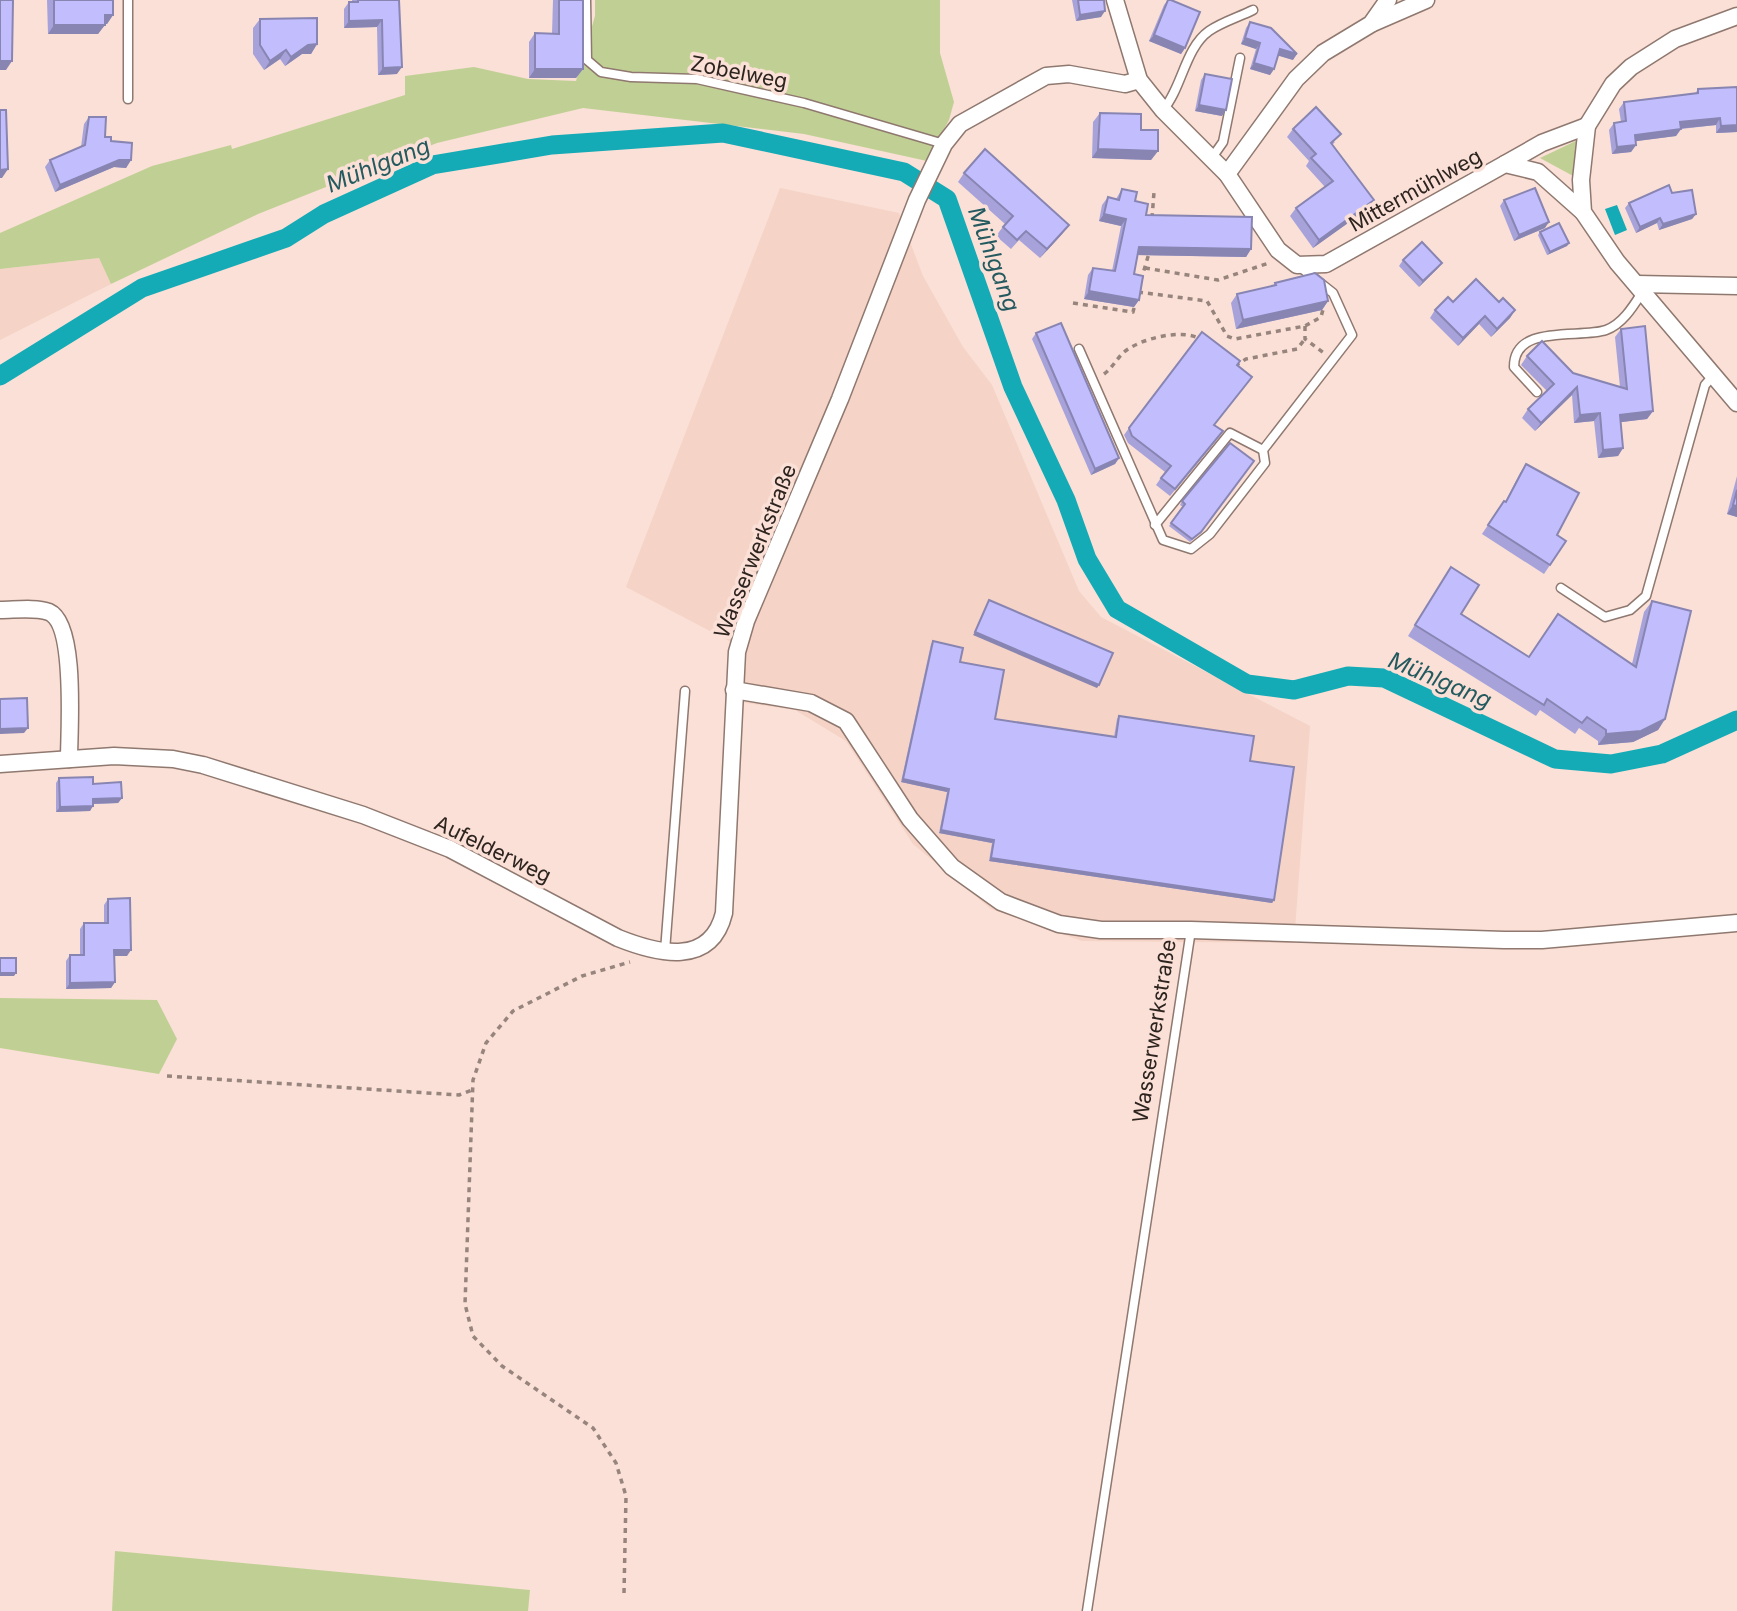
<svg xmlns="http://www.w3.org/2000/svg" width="1737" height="1611" viewBox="0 0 1737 1611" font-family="Inter,sans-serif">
	<rect width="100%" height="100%" fill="#fae0d6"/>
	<g fill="#f5d3c6">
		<path d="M780,188L899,213L923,276L963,347L992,385L1079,591L1101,617L1310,726L1294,943L1082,941L991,909L913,844L846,741L795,710L725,700L731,642L626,587Z"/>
		<path d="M99,258L111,284L0,340V269Z"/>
	</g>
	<g fill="#c0d094">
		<path d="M595,0H940V53L954,102L949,120L927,161L804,134L583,108L437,143L258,214L111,284L99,258L0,269V233L152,166L231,145L232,149L405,95V76L474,67L528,79L576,81L595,16Z"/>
		<path d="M1580,139L1575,177L1540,158Z"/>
		<path d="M0,998L157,1000L177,1039L159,1074L0,1048Z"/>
		<path d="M115,1551L530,1590L528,1611H112Z"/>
	</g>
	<path fill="#14aab6" d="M1617,205L1627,230L1615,235L1605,209Z"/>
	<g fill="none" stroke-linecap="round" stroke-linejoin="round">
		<path stroke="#14aab6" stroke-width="19" d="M0,376L142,288L286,238L324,214L432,165L552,145L723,133L904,172L947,199L1013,387L1066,500L1087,559L1117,609L1247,684L1294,690L1348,676L1384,678L1555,759L1611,764L1662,754L1737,720"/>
		<defs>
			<g id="service">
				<path d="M586,0L587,60L601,72L631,77L697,79L804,103L944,144"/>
				<path d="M128,99V0"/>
				<path d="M1163,110C1182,88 1185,48 1209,31C1222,22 1239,17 1253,10"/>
				<path d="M1211,159L1223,142L1240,58"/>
				<path d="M1079,349L1163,540L1191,549L1210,534L1265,463L1263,450L1352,335L1333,293L1300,267"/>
				<path d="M1537,392L1514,367C1514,323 1580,339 1606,330C1623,324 1634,305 1643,291"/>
				<path d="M1155,525L1230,433L1263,450"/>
				<path d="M1561,588L1605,617L1630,610L1646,596L1705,385L1713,376"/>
				<path d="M665,951L685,691"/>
				<path d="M1087,1611L1191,930"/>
			</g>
			<g id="minor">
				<path d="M1115,0L1139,80L1163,110L1227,174L1278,250L1297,265L1326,264L1505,164L1538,172L1583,212"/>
				<path d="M1737,16L1675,39L1631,67L1613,84L1587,126L1581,180L1583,212L1617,262L1737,403"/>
				<path d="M1373,23L1426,0"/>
				<path d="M1505,164L1542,143L1587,126"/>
				<path d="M1227,174L1296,79L1323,53L1371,24L1388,0"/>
				<path d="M1637,284L1737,286"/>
				<path d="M0,610C15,610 35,607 49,612C77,624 69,731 69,759"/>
				<path d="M734,690L811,703L846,721L910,819L952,867L1001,902L1059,924L1101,930H1191L1504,940H1542L1737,923"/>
				<path d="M0,764L114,756L173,759L203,765L363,815L450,849L618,938C658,954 711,967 724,913L737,652L746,621L840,399L917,200L944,144L960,124L1046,76L1069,74L1125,84L1139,80"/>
			</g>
		</defs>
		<use href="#service" stroke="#8f786f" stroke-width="11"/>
		<use href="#minor" stroke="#8f786f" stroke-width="19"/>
		<g stroke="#97857d" stroke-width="3.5" stroke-dasharray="5 5" stroke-linecap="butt">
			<path d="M1152,218L1154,192"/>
			<path d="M1145,268L1218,280L1269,263"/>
			<path d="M1141,280L1150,250"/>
			<path d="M1138,292L1207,301L1227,336L1235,339L1305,326L1321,317L1324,306"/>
			<path d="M1073,303L1133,312L1135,304"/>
			<path d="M1305,326V339L1324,353"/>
			<path d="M1235,366L1246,359L1297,349L1305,339"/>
			<path d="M1104,374C1112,368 1116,360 1123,353C1138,339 1184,327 1201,340"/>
			<path d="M167,1076L459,1095L472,1090"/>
			<path d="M624,1593L626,1496L616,1463L593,1428L502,1366L473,1336L465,1304L473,1080L486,1043L513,1011L582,976L630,962"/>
		</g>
		<use href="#service" stroke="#fff" stroke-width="8"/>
		<use href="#minor" stroke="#fff" stroke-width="16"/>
	</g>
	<g fill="#a7a3da">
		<path d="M47,0H113V15L107,24H105L98,34H48Z"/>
		<path d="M352,0H399L397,74L378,75L377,27L344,28V9L349,2H352Z"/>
		<path d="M553,0H583V69L576,78H529V42L535,33L552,34Z"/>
		<path d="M1072,0H1104L1101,17L1076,21Z"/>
		<path d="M1168,0L1185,48L1181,54L1149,41L1164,5Z"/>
		<path d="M260,19L317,44L311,54H302L285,66L280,59L264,70L253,54V28Z"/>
		<path d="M1250,22L1293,60L1278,55L1274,69L1270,75L1250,69L1256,49L1241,44L1246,28Z"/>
		<path d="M1205,74L1222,116L1195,111L1201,80Z"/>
		<path d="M1698,89L1737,132L1716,133V125L1681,129L1676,136L1636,141V145L1631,152L1612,154L1609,130L1614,123L1621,122L1619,109L1624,102L1695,94Z"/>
		<path d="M1100,113L1158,151L1151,160L1092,158L1093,122Z"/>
		<path d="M89,117L105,137L131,160L126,168L114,167L55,192L45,167L50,160L81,147L84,124Z"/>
		<path d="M1293,129L1335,142L1332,145L1369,208L1313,248L1290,216L1296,208L1325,187L1306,166L1309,161L1287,137Z"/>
		<path d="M964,173L1062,234L1040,258L1019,240L1011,249L996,236L1005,224L958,182Z"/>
		<path d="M1122,189L1135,201L1146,215L1251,249L1246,257L1138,255L1134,274L1139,300L1134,307L1084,299L1088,275L1093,268L1112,271L1121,226L1099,221L1102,205L1108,197L1116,199Z"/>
		<path d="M1672,193L1696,214L1692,219L1659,230L1657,223L1636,233L1625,208L1629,203Z"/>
		<path d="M1504,200L1545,228L1514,241L1500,206Z"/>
		<path d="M1540,232L1569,243L1567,246L1547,255L1538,235Z"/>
		<path d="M1403,260L1442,263L1437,269L1419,287L1399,266Z"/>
		<path d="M1275,283L1328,301L1322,310L1236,329L1231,303L1237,294L1273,286Z"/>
		<path d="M1453,302H1499L1515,310L1510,318L1491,337L1479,324L1458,346L1430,318L1435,310Z"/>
		<path d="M1621,329L1653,411L1647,419L1621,422L1623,448L1618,456L1598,458L1594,421L1574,423L1572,395L1535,431L1522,418L1528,409L1547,391L1521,365L1527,356L1573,373L1620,387L1615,337Z"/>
		<path d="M1036,333L1119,458L1115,464L1091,475L1032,339Z"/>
		<path d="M1237,365L1215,425L1218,438L1170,496L1156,485L1165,472L1128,443L1124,435L1129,428Z"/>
		<path d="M1230,443L1198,535L1190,542L1169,526L1183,507L1180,505L1182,501Z"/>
		<path d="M1526,464L1557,535L1566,541L1544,574L1482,534L1504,501L1505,502L1520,473Z"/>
		<path d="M1737,476V517L1727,514Z"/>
		<path d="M1451,567L1461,614L1528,657L1632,664L1644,612L1652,601L1665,719L1658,730L1633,742L1598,745V741L1579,728L1575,734L1540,710L1536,716L1408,636Z"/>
		<path d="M933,641L960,662L995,719L1114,737L1117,719L1119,716L1250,761L1274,900L1272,903L989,861L992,843L939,833L947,792L901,782L931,644Z"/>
		<path d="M59,778L93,784L122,798L118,803L93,804L90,811L56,812V783Z"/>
		<path d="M108,899L127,956H114L115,982L111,988L66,989V961L70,955H80V929L84,923H104V905Z"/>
	</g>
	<g fill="#8885b2">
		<path d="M1105,11L1101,17L1076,21L1080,15Z"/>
		<path d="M105,15H113L107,24H98Z"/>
		<path d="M382,20L377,27L344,28L349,21Z"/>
		<path d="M54,25H105L98,34H48Z"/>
		<path d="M1154,35L1185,48L1181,54L1149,41Z"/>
		<path d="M1245,38L1260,43L1256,49L1241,44Z"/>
		<path d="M317,44L311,54H302L285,66L291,57L308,45Z"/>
		<path d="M1280,49L1297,54L1293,60L1276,55Z"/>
		<path d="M286,50L280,59L264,70L270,61Z"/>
		<path d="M0,61H12L6,70H0Z"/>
		<path d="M1254,63L1274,69L1270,75L1250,69Z"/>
		<path d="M402,67L397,74L378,75L383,68Z"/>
		<path d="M535,69H583L576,78H529Z"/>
		<path d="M1199,105L1226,110L1222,116L1195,111Z"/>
		<path d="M1720,118L1716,125L1676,129L1680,122Z"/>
		<path d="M1737,125V132L1716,133L1721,126Z"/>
		<path d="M1681,129L1676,136L1630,142L1635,135Z"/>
		<path d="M1636,145L1631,152L1612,154L1617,147Z"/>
		<path d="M1098,149L1158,151L1151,160L1092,158Z"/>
		<path d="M119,160H131L126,168L114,167L55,192L60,185Z"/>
		<path d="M8,169L2,178H0V170Z"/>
		<path d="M1374,200L1369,208L1313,248L1319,240Z"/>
		<path d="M1104,214L1126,219L1121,226L1099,221Z"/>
		<path d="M1696,214L1692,219L1659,230L1663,224Z"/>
		<path d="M1660,218L1657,223L1636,233L1640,227Z"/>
		<path d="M1549,222L1545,228L1514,241L1519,235Z"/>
		<path d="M1069,225L1062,234L1040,258L1047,249Z"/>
		<path d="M1569,243L1567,246L1547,255L1550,252Z"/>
		<path d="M1139,247L1251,249L1246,257L1134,255Z"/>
		<path d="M1442,263L1437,269L1419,287L1423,281Z"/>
		<path d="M1089,291L1139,300L1134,307L1084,299Z"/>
		<path d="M1328,301L1322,310L1236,329L1243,320Z"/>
		<path d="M1515,310L1510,318L1491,337L1497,329Z"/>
		<path d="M1485,316L1479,324L1458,346L1463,338Z"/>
		<path d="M1577,387L1572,395L1535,431L1541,423Z"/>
		<path d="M1653,411L1647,419L1614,423L1620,415Z"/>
		<path d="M1600,413L1594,421L1574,423L1580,415Z"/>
		<path d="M1623,448L1618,456L1598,458L1603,450Z"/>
		<path d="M1119,458L1115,464L1091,475L1095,469Z"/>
		<path d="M1733,505L1737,506V517L1727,514Z"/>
		<path d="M975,632L1099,685L1097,688L973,635Z"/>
		<path d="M1665,719L1658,730L1633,742L1598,745L1606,734Z"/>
		<path d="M28,728L24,733L0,734V729Z"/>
		<path d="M903,779L949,789L947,792L901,782Z"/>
		<path d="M122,798L118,803L90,804L93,799Z"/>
		<path d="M93,806L90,811L56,812L60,807Z"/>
		<path d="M941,830L994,840L992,843L939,833Z"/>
		<path d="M991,858L1274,900L1272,903L989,861Z"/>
		<path d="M114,950H131L127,956H110Z"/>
		<path d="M0,973H16L14,976H0Z"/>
		<path d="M115,982L111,988L66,989L70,983Z"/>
	</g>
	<g fill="#c2befe" stroke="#8885b2" stroke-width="2">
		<path d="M0,0H13L12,61H0Z"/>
		<path d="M54,0H113V15H105V25H54Z"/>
		<path d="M358,0H399L402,67L383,68L382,20L349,21V2H358Z"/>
		<path d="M559,0H583V69H535V33L559,34Z"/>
		<path d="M1078,0H1104L1105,11L1080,15Z"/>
		<path d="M1168,0H1171L1200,12L1185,48L1154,35Z"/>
		<path d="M317,18V44L308,45L291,57L286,50L270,61L260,45V19Z"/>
		<path d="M1250,22L1271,28L1297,54L1280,49L1274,69L1254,63L1260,43L1245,38Z"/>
		<path d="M1205,74L1232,79L1226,110L1199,105Z"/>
		<path d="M1737,87V125L1721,126L1720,118L1680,122L1681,129L1635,135L1636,145L1617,147L1614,123L1626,121L1624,102L1698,93V89Z"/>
		<path d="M1316,107L1341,134L1331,143L1374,200L1319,240L1296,208L1333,181L1311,158L1316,154L1293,129Z"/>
		<path d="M0,110H6L8,169L0,170Z"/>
		<path d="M1100,113L1141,114V130H1158V151L1098,149Z"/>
		<path d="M89,117H106L105,137H111V141L132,143L131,160H119L60,185L50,160L85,145Z"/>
		<path d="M985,149L1069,225L1047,249L1026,231L1017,240L1003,227L1013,216L964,173Z"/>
		<path d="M1669,185L1672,193L1692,190L1696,214L1663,224L1660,218L1640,227L1629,203Z"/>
		<path d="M1535,188L1549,222L1519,235L1504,200Z"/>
		<path d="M1122,189L1137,192L1135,201L1148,204L1146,215L1252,217L1251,249L1139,247L1134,274L1143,276L1139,300L1089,291L1093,268L1115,271L1126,219L1104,214L1108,197L1119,200Z"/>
		<path d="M1559,223L1569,243L1550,252L1540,232Z"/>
		<path d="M1422,242L1442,263L1423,281L1403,260Z"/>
		<path d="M1315,273L1324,280L1328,301L1243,320L1237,294L1276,285L1275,283Z"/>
		<path d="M1476,279L1499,302L1503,298L1515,310L1497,329L1485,316L1463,338L1435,310L1448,297L1453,302Z"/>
		<path d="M1061,323L1119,458L1095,469L1036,333Z"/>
		<path d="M1645,326L1653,411L1620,415L1623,448L1603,450L1600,413L1580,415L1577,387L1541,423L1528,409L1554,384L1527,356L1542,341L1573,373L1627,389L1621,329Z"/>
		<path d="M1202,332L1240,361L1237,365L1252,377L1214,425L1223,431L1175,489L1161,478L1171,466L1132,436L1129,428Z"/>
		<path d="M1230,443L1254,461L1201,532L1192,539L1171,523L1185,504L1182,501Z"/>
		<path d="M1526,464L1579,493L1557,535L1566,541L1550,565L1488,525L1504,501L1506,502Z"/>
		<path d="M1737,490V506L1733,505Z"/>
		<path d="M1451,567L1479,585L1461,614L1529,657L1558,614L1636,667L1652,601L1691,611L1665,719L1641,731L1606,734V730L1587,717L1582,723L1547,699L1544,705L1415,625Z"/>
		<path d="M989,600L1113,653L1099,685L975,632Z"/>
		<path d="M933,641L963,648L960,662L1004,670L995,719L1116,737L1119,716L1254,736L1250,761L1294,767L1274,900L991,858L994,840L941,830L949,789L903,779Z"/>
		<path d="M27,698L28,728L0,729V699Z"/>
		<path d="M93,777V784L121,782L122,798L93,799V806L60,807L59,778Z"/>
		<path d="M130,898L131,950H114L115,982L70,983V955H84V923H108V899Z"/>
		<rect x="0" y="958" width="16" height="15"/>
	</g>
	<g text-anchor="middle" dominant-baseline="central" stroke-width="7" stroke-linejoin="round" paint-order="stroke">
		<g font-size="21" fill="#2d231f" stroke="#fae0d6">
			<text transform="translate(739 72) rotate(11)">Zobelweg</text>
			<text transform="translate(1415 190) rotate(-29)">Mittermühlweg</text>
			<text transform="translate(755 551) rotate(-68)">Wasserwerkstraße</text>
			<text transform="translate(493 849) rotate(26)">Aufelderweg</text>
			<text transform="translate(1154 1031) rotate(-81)">Wasserwerkstraße</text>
		</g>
		<g font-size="23" font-style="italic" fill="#245a5f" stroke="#fae0d6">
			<text transform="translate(378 165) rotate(-22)">Mühlgang</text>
			<text transform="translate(994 259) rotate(70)">Mühlgang</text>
			<text transform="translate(1440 680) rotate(23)">Mühlgang</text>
		</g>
	</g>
</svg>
